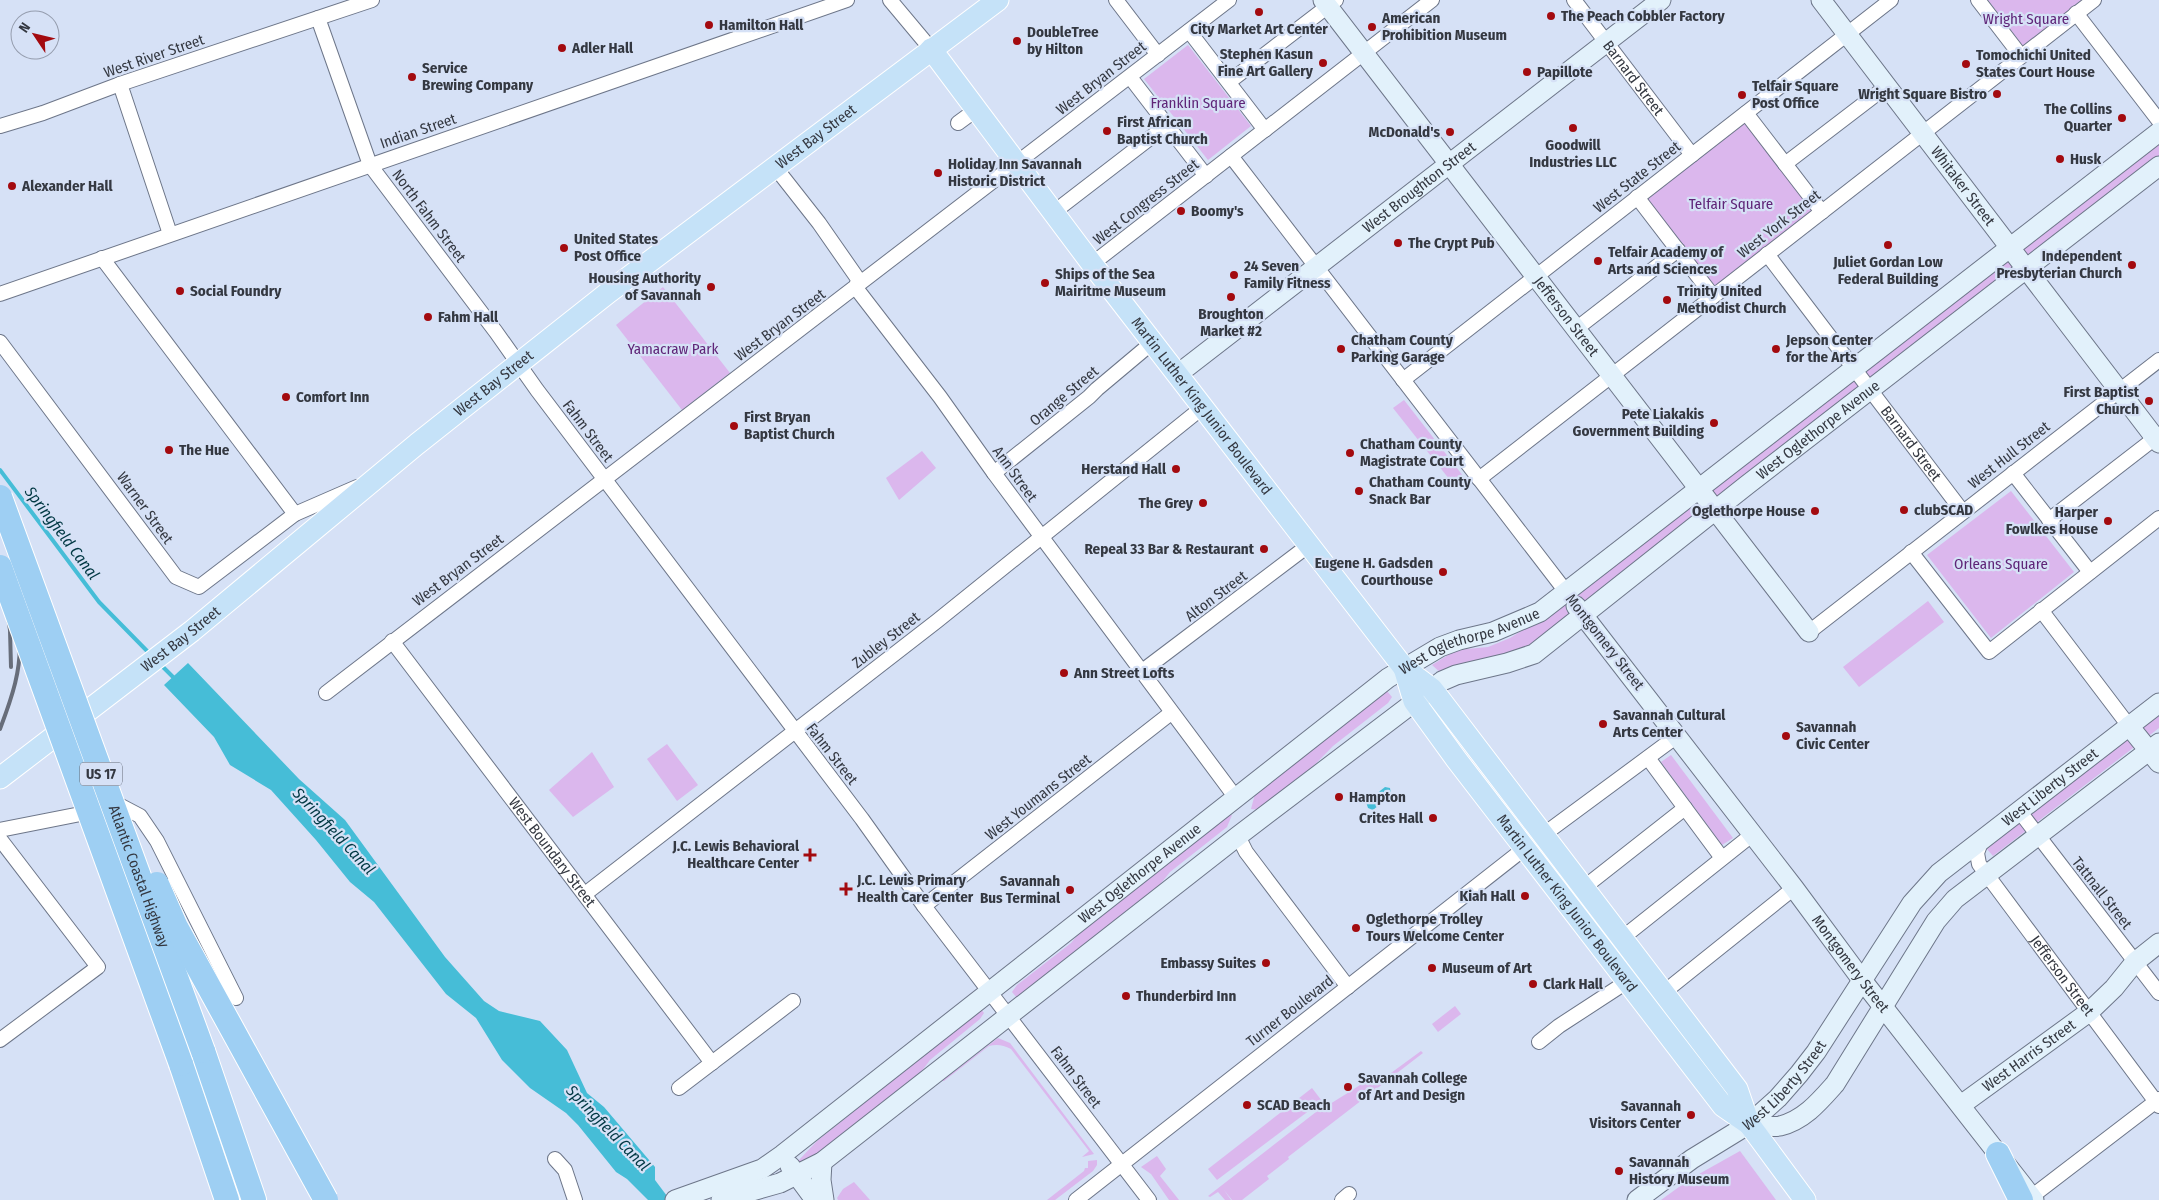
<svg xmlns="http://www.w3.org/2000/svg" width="2159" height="1200" viewBox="0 0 2159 1200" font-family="'Fira Sans Condensed',sans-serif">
	<rect width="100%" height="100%" fill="#d6e1f6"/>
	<g fill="#dbb7ed">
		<path d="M1988,0H2083L2023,46Z"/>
		<path d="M1188,45L1251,126L1208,160L1144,79Z"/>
		<path d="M1746,120L1816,209L1716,287L1647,199Z"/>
		<path d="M2159,132V169L1545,641L1442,674L1432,665L1456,650L1488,647L1510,638L1548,614Z"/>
		<path d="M663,287L730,373L682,410L616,325Z"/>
		<path d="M1404,400L1467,481L1457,489L1393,408Z"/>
		<path d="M922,451L936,468L899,500L886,478Z"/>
		<path d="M2011,491L2074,572L1991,638L1927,555Z"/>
		<path d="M1928,601L1944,622L1859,687L1843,667Z"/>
		<path d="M1387,691L1392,697L1388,703L1333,746L1291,789L1261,810L1251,809L1256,790L1381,694Z"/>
		<path d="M2159,713V728L1993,856L1986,848Z"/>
		<path d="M667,744L698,785L677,801L647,759Z"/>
		<path d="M592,752L614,787L573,817L549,790Z"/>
		<path d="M1671,755L1733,838L1722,845L1661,762Z"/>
		<path d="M1232,815L1227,827L1170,872L1150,897L1017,998L1012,992L1017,985L1071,943L1089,921L1220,817Z"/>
		<path d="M1455,1006L1461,1014L1438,1032L1432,1024Z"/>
		<path d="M980,1008L984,1013L980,1019L930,1060L918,1076L811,1159L798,1163L799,1160L817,1141L857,1109L870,1091Z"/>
		<path d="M998,1038L1010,1043L1094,1154L1082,1157L1089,1151L1011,1049C1003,1045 997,1044 989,1046L944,1081H942Z"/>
		<path d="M1421,1051L1423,1053L1288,1157L1289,1159L1267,1176L1269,1179L1242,1200H1232L1224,1190L1231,1200H1225L1218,1192L1210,1197L1208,1196L1325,1105L1327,1106C1344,1095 1357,1088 1374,1075L1380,1081Z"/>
		<path d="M1312,1088L1322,1101L1217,1180L1208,1169Z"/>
		<path d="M1740,1151L1776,1200H1661L1690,1179Z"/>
		<path d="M1157,1156L1166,1169L1160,1176L1179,1200H1169L1151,1174L1141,1167Z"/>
		<path d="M1097,1160V1165L1093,1171L1055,1200H1047L1084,1171L1085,1168H1088V1161Z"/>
		<path d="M854,1182L870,1200H838L837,1198L843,1189Z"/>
	</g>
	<g fill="#46bdd7">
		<path d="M188,663L299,779L345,820L445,957L484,1001L499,1011L540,1021L567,1050L587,1093L604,1107L655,1167V1180L670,1200H648L627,1179L616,1172L578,1125L566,1113L530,1088L502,1060L476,1018L446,994L374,902L350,882L316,840L271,790L230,765L214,737L164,685Z"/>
		<path d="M1385,787L1390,788L1391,795L1373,810L1368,808L1366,802Z"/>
	</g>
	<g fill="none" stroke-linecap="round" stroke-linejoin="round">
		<g stroke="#46bdd7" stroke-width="4">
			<path d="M0,470L99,602L151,655"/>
			<path d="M160,664L176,680"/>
		</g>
		<defs>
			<g id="street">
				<path d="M890,0L931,49"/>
				<path d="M1116,0L1158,55"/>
				<path id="s1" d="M1574,0L1692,155"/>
				<path d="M1978,0L2021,56"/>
				<path d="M2076,13L2159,121"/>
				<path d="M318,18L370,165L496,332L537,390L862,819L924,906L1149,1200"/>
				<path d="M1189,31L1265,130"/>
				<path d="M1130,77L1206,176"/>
				<path d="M1229,82L1336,0"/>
				<path d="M120,84L170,234"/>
				<path d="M1746,113L1822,212"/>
				<path d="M958,123L977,109"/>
				<path d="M0,126L43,113L120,84L372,0"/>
				<path d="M1231,156L1567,593"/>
				<path d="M1785,164L1887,86"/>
				<path d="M775,167L819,223L858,279L856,288L940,397L994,473L1236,798"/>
				<path d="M1637,197L1713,296"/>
				<path d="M1054,212L1167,125"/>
				<path id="s2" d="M1767,254L1963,512"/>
				<path d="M102,258L295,514"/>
				<path d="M1092,264L1432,0"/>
				<path d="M0,294L847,0"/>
				<path d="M1576,329L1678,250"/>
				<path d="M0,342L176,577L199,587L295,514L357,487"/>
				<path d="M1403,380L1891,0"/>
				<path d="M994,473L1089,397L1097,389L1153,342"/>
				<path d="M2013,473L2090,572"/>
				<path d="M1479,479L2094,0"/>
				<path d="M2049,520L2159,435"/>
				<path d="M1911,552L1989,652L2159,518"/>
				<path d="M2041,610L2129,726"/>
				<path d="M1809,632L2159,360"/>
				<path id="s3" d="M392,641L712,1063"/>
				<path d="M1141,672L1309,545"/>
				<path d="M326,693L1229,0"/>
				<path d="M1648,758L1722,858"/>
				<path d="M2020,812L2159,993"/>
				<path d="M0,830L121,806L140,816L157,841L236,998"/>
				<path d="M1543,835L1677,736"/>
				<path d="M1238,836L1246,852L1348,987"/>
				<path d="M0,839L98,967L0,1040"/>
				<path id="s4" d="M1981,842L1977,853L1979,864L2159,1106"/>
				<path d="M1582,889L1685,808"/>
				<path d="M585,894L937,621L1203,407"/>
				<path d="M924,906L1171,713"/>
				<path d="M1621,939L1753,834"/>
				<path d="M1663,993L1794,888"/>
				<path d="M1539,1042L1559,1026L1628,981L1634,980"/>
				<path d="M679,1088L793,1001"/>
				<path d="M555,1159L565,1170L575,1200"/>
				<path d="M2031,1197L2159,1099"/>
				<path d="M1076,1200L1525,848"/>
				<path d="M1342,1200L1349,1194"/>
			</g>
			<g id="secondary">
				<path id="s5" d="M1323,0L1809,632"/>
				<path id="s6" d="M1821,0L2159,443"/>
				<path id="s7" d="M1178,374L1661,0"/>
				<path id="s8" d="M1576,606L1794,888L1862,980L2034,1200"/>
				<path d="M2129,726L2159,763"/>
				<path id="s9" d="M1961,1105L2089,1012L2114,988L2135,962L2159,943"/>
				<path d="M1749,1124C1758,1125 1771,1128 1780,1126C1804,1120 1819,1102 1835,1084L1936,921L1955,899L2159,743"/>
				<path d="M822,1162L821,1180L824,1200"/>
				<path d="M790,1166L815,1200"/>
				<path id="s10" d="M675,1200L762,1169L782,1155L1388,678L1440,647L1459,640L1493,632L1540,612L2159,132"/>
				<path id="s11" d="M721,1200L780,1183L822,1162L1238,836L1442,681L1456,675L1507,663L1534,654L1747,485L2159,166"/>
				<path id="s12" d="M1637,1200L1692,1159L1749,1124L1778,1098L1799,1074L1816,1052L1912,903L1939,873L2159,703"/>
			</g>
			<g id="primary">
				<path id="s13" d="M931,49L1092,264L1404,668L1432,689L1439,698L1737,1089L1749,1124L1805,1200"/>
				<path id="s14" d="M1404,668L1414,701L1456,759L1723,1106L1749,1124"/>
				<path id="s15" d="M0,778L192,631L417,444L609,292L998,0"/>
			</g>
			<g id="highway">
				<path d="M203,1051L254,1200"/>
				<path d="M181,1064L227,1200"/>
				<path d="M1998,1154L2021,1200"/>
			</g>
		</defs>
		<use href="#street" stroke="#6d7689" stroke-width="16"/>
		<use href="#secondary" stroke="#6d7689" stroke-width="21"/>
		<use href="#primary" stroke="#fff" stroke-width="23"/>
		<use href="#highway" stroke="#fff" stroke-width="26"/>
		<use href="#street" stroke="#fff" stroke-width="14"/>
		<use href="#secondary" stroke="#e2f1fb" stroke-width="19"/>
		<use href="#primary" stroke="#c5e2f8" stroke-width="21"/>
		<use href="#highway" stroke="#9ecff3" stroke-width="24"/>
		<g stroke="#676d7a" stroke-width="4">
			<path d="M0,572C8,593 17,613 19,635C23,667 11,700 0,729"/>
			<path d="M6,605L10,630L11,667"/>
		</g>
		<defs>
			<g id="highway-bridge">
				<path id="s16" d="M0,497L203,1051"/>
				<path d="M0,567L181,1064"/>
				<path d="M157,884L176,927L326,1200"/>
			</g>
		</defs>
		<use href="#highway-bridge" stroke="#fff" stroke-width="26" stroke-linecap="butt"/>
		<use href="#highway-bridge" stroke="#9ecff3" stroke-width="24"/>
	</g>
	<g fill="#a30a0f" stroke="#d6e1f6" stroke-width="2">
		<circle cx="1259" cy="12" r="5"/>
		<circle cx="1551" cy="16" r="5"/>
		<circle cx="709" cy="25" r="5"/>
		<circle cx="1372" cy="27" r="5"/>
		<circle cx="1017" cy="41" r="5"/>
		<circle cx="562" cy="48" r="5"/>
		<circle cx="1323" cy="63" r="5"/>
		<circle cx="1966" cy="64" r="5"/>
		<circle cx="1527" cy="72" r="5"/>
		<circle cx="412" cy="77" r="5"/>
		<circle cx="1997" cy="94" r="5"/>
		<circle cx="1742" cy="95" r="5"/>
		<circle cx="2122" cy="118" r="5"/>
		<circle cx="1573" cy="128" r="5"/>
		<circle cx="1107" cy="131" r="5"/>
		<circle cx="1450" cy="132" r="5"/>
		<circle cx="2060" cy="159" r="5"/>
		<circle cx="938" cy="173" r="5"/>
		<circle cx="12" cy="186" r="5"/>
		<circle cx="1181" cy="211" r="5"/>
		<circle cx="1398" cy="243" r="5"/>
		<circle cx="1888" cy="245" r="5"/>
		<circle cx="564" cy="248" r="5"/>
		<circle cx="1598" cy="261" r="5"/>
		<circle cx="2132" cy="265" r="5"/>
		<circle cx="1234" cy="275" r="5"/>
		<circle cx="1045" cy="283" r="5"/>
		<circle cx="711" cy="287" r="5"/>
		<circle cx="180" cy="291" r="5"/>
		<circle cx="1231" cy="297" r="5"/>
		<circle cx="1667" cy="300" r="5"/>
		<circle cx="428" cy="317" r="5"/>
		<circle cx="1341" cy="349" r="5"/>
		<circle cx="1776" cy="349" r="5"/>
		<circle cx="286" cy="397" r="5"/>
		<circle cx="2149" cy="401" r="5"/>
		<circle cx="1714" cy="423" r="5"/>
		<circle cx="734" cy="426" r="5"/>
		<circle cx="169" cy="450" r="5"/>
		<circle cx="1350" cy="453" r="5"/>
		<circle cx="1176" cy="469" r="5"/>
		<circle cx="1359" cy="491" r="5"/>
		<circle cx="1203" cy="503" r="5"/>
		<circle cx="1904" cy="510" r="5"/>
		<circle cx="1815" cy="511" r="5"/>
		<circle cx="2108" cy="521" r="5"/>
		<circle cx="1264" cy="549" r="5"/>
		<circle cx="1443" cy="572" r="5"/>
		<circle cx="1064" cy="673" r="5"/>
		<circle cx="1603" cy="724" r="5"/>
		<circle cx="1786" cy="736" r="5"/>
		<circle cx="1339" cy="797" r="5"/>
		<circle cx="1433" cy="818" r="5"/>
		<path d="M807.5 847.5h5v5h5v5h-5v5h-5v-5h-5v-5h5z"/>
		<path d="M843.5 881.5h5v5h5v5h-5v5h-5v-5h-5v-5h5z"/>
		<circle cx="1070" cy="890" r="5"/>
		<circle cx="1525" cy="896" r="5"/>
		<circle cx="1356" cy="928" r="5"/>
		<circle cx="1266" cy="963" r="5"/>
		<circle cx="1432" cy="968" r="5"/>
		<circle cx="1533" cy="984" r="5"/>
		<circle cx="1126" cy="996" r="5"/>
		<circle cx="1348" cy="1087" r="5"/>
		<circle cx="1247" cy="1105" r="5"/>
		<circle cx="1691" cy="1115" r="5"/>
		<circle cx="1619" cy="1171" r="5"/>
	</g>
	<g text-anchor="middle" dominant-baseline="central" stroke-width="4.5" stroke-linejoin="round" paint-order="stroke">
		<rect fill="#d6e1f6" stroke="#656b77" stroke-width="1" x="80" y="762.5" width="42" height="23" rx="4"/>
		<g font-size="14" font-weight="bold" fill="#343841">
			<text x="101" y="774">US 17</text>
		</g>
		<g font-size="15" font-weight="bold" fill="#343841" stroke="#d6e1f6" text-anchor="start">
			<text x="1561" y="16">The Peach Cobbler Factory</text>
			<text x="1382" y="18">American<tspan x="1382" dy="17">Prohibition Museum</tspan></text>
			<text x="719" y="25">Hamilton Hall</text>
			<text x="1259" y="29" text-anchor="middle">City Market Art Center</text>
			<text x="1027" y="32">DoubleTree<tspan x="1027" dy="17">by Hilton</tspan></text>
			<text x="572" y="48">Adler Hall</text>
			<text x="1313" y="54" text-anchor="end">Stephen Kasun<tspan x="1313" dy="17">Fine Art Gallery</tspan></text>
			<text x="1976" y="55">Tomochichi United<tspan x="1976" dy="17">States Court House</tspan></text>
			<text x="422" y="68">Service<tspan x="422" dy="17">Brewing Company</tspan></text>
			<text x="1537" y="72">Papillote</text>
			<text x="1752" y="86">Telfair Square<tspan x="1752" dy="17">Post Office</tspan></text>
			<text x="1987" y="94" text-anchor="end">Wright Square Bistro</text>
			<text x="2112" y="109" text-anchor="end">The Collins<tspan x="2112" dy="17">Quarter</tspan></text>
			<text x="1117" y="122">First African<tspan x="1117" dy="17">Baptist Church</tspan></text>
			<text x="1440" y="132" text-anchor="end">McDonald's</text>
			<text x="1573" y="145" text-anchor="middle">Goodwill<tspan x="1573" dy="17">Industries LLC</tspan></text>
			<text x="2070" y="159">Husk</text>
			<text x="948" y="164">Holiday Inn Savannah<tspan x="948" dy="17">Historic District</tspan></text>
			<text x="22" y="186">Alexander Hall</text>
			<text x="1191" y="211">Boomy's</text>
			<text x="574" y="239">United States<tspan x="574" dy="17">Post Office</tspan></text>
			<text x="1408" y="243">The Crypt Pub</text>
			<text x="1608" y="252">Telfair Academy of<tspan x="1608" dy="17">Arts and Sciences</tspan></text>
			<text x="2122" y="256" text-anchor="end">Independent<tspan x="2122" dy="17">Presbyterian Church</tspan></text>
			<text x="1888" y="262" text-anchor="middle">Juliet Gordan Low<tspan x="1888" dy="17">Federal Building</tspan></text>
			<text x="1244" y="266">24 Seven<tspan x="1244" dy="17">Family Fitness</tspan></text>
			<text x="1055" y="274">Ships of the Sea<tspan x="1055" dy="17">Mairitme Museum</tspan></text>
			<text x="701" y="278" text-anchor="end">Housing Authority<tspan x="701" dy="17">of Savannah</tspan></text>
			<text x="190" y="291">Social Foundry</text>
			<text x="1677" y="291">Trinity United<tspan x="1677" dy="17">Methodist Church</tspan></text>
			<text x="1231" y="314" text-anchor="middle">Broughton<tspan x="1231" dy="17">Market #2</tspan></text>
			<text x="438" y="317">Fahm Hall</text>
			<text x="1351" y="340">Chatham County<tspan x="1351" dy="17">Parking Garage</tspan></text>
			<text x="1786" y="340">Jepson Center<tspan x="1786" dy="17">for the Arts</tspan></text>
			<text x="2139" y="392" text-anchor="end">First Baptist<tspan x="2139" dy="17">Church</tspan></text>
			<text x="296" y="397">Comfort Inn</text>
			<text x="1704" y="414" text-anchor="end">Pete Liakakis<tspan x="1704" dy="17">Government Building</tspan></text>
			<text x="744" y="417">First Bryan<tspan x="744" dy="17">Baptist Church</tspan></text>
			<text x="1360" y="444">Chatham County<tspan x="1360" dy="17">Magistrate Court</tspan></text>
			<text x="179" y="450">The Hue</text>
			<text x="1166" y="469" text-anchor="end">Herstand Hall</text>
			<text x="1369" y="482">Chatham County<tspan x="1369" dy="17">Snack Bar</tspan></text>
			<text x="1193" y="503" text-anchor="end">The Grey</text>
			<text x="1914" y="510">clubSCAD</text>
			<text x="1805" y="511" text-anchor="end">Oglethorpe House</text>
			<text x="2098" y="512" text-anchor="end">Harper<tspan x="2098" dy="17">Fowlkes House</tspan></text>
			<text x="1254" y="549" text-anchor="end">Repeal 33 Bar &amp; Restaurant</text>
			<text x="1433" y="563" text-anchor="end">Eugene H. Gadsden<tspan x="1433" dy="17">Courthouse</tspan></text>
			<text x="1074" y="673">Ann Street Lofts</text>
			<text x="1613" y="715">Savannah Cultural<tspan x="1613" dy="17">Arts Center</tspan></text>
			<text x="1796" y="727">Savannah<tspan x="1796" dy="17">Civic Center</tspan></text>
			<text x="1349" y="797">Hampton</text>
			<text x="1423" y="818" text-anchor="end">Crites Hall</text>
			<text x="799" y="846" text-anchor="end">J.C. Lewis Behavioral<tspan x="799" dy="17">Healthcare Center</tspan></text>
			<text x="857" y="880">J.C. Lewis Primary<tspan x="857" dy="17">Health Care Center</tspan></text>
			<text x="1060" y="881" text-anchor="end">Savannah<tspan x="1060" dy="17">Bus Terminal</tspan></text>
			<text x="1515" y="896" text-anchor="end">Kiah Hall</text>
			<text x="1366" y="919">Oglethorpe Trolley<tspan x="1366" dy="17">Tours Welcome Center</tspan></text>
			<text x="1256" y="963" text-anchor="end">Embassy Suites</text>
			<text x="1442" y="968">Museum of Art</text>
			<text x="1543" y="984">Clark Hall</text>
			<text x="1136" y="996">Thunderbird Inn</text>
			<text x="1358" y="1078">Savannah College<tspan x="1358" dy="17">of Art and Design</tspan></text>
			<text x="1257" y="1105">SCAD Beach</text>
			<text x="1681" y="1106" text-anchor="end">Savannah<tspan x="1681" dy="17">Visitors Center</tspan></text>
			<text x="1629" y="1162">Savannah<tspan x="1629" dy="17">History Museum</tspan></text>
		</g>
		<g font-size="15" fill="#5f2578" stroke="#d6e1f6">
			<text x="2026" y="19">Wright Square</text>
			<text x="1198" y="103">Franklin Square</text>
			<text x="1731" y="204">Telfair Square</text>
			<text x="673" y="349">Yamacraw Park</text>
			<text x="2001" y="564">Orleans Square</text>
		</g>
		<g font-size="15" fill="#343841" stroke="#d6e1f6">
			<text transform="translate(154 56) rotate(-19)">West River Street</text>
			<text transform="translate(1101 78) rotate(-38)">West Bryan Street</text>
			<text stroke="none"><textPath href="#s1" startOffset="98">Barnard Street</textPath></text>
			<text transform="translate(418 131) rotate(-19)">Indian Street</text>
			<text stroke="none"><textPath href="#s15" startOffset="1038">West Bay Street</textPath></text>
			<text transform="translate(1637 177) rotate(-38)">West State Street</text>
			<text stroke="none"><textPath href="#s6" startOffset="234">Whitaker Street</textPath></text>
			<text stroke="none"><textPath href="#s7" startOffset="305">West Broughton Street</textPath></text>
			<text transform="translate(1146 202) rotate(-38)">West Congress Street</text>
			<text transform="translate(429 216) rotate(53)">North Fahm Street</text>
			<text transform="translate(1779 224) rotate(-38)">West York Street</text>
			<text stroke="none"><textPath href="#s5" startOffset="399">Jefferson Street</textPath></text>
			<text transform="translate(780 325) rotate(-37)">West Bryan Street</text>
			<text stroke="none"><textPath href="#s15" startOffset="632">West Bay Street</textPath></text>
			<text transform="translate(1064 396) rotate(-40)">Orange Street</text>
			<text stroke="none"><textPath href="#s13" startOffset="448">Martin Luther King Junior Boulevard</textPath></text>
			<text transform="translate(588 431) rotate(53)">Fahm Street</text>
			<text stroke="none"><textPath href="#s11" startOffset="1351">West Oglethorpe Avenue</textPath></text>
			<text stroke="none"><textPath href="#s2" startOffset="238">Barnard Street</textPath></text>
			<text transform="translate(2009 455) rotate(-38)">West Hull Street</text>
			<text transform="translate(1015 474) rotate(54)">Ann Street</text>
			<text transform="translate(145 508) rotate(54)">Warner Street</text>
			<text transform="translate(458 570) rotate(-37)">West Bryan Street</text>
			<text transform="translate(1216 596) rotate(-37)">Alton Street</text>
			<text stroke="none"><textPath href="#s15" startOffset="228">West Bay Street</textPath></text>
			<text transform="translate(886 640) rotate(-38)">Zubley Street</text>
			<text stroke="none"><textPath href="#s10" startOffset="978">West Oglethorpe Avenue</textPath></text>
			<text transform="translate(1605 642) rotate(52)">Montgomery Street</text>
			<text transform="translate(832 754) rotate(52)">Fahm Street</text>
			<text stroke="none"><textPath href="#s12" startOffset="592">West Liberty Street</textPath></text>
			<text transform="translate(1038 797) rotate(-38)">West Youmans Street</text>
			<text stroke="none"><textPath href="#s3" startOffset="265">West Boundary Street</textPath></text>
			<text stroke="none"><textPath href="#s10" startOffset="572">West Oglethorpe Avenue</textPath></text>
			<text stroke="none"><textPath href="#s16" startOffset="404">Atlantic Coastal Highway</textPath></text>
			<text transform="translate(2102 893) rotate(52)">Tattnall Street</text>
			<text stroke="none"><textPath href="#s14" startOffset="288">Martin Luther King Junior Boulevard</textPath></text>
			<text stroke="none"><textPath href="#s8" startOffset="451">Montgomery Street</textPath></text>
			<text stroke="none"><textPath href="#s4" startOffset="162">Jefferson Street</textPath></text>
			<text transform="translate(1290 1011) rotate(-38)">Turner Boulevard</text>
			<text stroke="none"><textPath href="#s9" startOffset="84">West Harris Street</textPath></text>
			<text transform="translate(1076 1077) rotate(53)">Fahm Street</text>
			<text stroke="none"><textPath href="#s12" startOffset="188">West Liberty Street</textPath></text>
		</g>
		<g font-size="16" font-style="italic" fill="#003843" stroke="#d6e1f6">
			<text transform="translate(62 533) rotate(53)">Springfield Canal</text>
			<text transform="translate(334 831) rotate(47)">Springfield Canal</text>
			<text transform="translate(608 1128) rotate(46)">Springfield Canal</text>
		</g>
	</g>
	<g transform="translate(35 35) rotate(305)"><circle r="24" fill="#d6e1f6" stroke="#959dae"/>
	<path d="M0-4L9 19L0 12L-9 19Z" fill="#a30a0f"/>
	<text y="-8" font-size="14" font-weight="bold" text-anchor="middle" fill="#343841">N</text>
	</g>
</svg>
